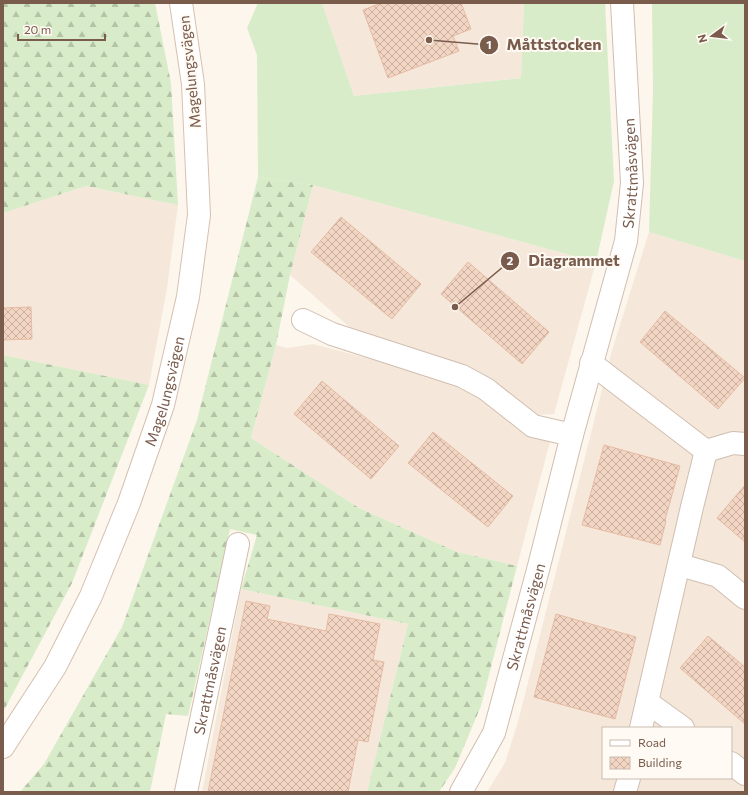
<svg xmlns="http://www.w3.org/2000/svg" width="748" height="795" viewBox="0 0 748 795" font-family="Commissioner,sans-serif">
	<defs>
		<pattern id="forest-firs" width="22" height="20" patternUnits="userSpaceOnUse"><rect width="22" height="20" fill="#d8ecc9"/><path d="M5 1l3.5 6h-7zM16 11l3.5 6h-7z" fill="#b4c2a5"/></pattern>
		<pattern id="building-cross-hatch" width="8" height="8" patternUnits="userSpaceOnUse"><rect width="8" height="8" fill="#f3d5c3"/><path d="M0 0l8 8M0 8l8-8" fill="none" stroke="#cab0a1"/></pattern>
	</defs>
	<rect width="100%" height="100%" fill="#fdf6ec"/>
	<g fill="#f5e8da" fill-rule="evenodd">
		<path d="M322,3H524L521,78L354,96Z"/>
		<path d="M313,185L596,262L554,414L536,415L362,338L290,275Z"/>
		<path d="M86,186L178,205L167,288L149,385L3,355V213Z"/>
		<path d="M649,232L745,261V792H487L505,763L519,718L611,354ZM603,728H731V778H603Z"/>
		<path d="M313,344L455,381L482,395L522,432L550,442L517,566L457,552L359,508L251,438L276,345L287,348Z"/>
		<path d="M241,589L408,624L367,792H202Z"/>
	</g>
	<g fill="#d8ecc9">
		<path d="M258,3H322L354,96L521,78L524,3H605L614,181L596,262L313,185L258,177L257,55L247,28Z"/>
		<path d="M652,3H745V261L649,232L653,90Z"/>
	</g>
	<g fill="url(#forest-firs)">
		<path d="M3,3H155L171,83L178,205L86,186L3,213Z"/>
		<path d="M258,177L313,185L290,275L276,345L251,438L359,508L457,552L517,566L481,706L455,768L439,792H367L408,624L241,589L257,535L230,529L188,716L166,714L150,792H20L44,764L122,627L197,420Z"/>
		<path d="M3,355L149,385L72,583L3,712Z"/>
	</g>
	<g fill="url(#building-cross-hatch)" stroke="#e6bba3">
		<path d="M381,3H461L471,29L453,36L459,51L388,78L363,10Z"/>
		<path d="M341,217L421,284L392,319L311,252Z"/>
		<path d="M468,262L549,332L522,364L441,294Z"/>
		<path d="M31,307L32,339L3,340V308Z"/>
		<path d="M665,311L745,378L718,409L640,342Z"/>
		<path d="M322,381L399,446L371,479L294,414Z"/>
		<path d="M433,432L513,496L488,527L408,463Z"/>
		<path d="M604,445L680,466L665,520L666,521L660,545L582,525Z"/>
		<path d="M745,485V542L717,518Z"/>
		<path d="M246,601L270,606L267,619L326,631L329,614L380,624L373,660L384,662L368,742L358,740L348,792H208Z"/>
		<path d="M556,614L636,637L615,719L534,697Z"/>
		<path d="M708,636L745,667V724L680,668Z"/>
	</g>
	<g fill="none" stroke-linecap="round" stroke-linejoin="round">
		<defs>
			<g id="minor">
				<path d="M303,320L332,334L462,376L486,389L533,426L572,435"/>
				<path d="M591,363L706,451L733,443L745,444"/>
				<path d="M680,565L718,576L745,598"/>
				<path d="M647,702L683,728"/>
				<path d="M641,728L692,507L706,451"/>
				<path d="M731,763L745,774"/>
				<path id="s1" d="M186,792L238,544"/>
				<path id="s2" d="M461,792L494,733L539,566L572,435L626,241L632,183L622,3"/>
				<path d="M625,792L629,778"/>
			</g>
			<g id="secondary">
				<path id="s3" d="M3,747L55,667L91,596L129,503L163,405L188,297L199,215L193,84L181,3"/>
			</g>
		</defs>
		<use href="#minor" stroke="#d1beb0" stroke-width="24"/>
		<use href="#secondary" stroke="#d6c0b0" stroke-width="24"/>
		<use href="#minor" stroke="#fff" stroke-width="22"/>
		<use href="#secondary" stroke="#fff" stroke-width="22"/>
	</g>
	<g text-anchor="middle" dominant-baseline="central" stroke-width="4" stroke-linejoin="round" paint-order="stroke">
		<g font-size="15" fill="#7a5c4d" stroke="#fffaf3">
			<text transform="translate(189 72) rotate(-96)">Magelungsvägen</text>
			<text stroke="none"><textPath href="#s2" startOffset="645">Skrattmåsvägen</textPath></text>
			<text stroke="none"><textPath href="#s3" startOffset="393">Magelungsvägen</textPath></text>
			<text stroke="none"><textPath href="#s2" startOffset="188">Skrattmåsvägen</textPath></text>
			<text stroke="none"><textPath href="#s1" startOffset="114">Skrattmåsvägen</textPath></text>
		</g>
	</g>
	<path fill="none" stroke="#7a5c4d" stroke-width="1.5" d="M429 40L489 45M455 307L510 261"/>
	<g fill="#7a5c4d" stroke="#fffaf3" stroke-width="1.5">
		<circle cx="429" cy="40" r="4"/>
		<circle cx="455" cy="307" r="4"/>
		<circle cx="489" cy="45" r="10"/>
		<circle cx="510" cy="261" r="10"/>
	</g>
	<g font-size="12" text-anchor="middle" font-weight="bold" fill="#fff">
		<text x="489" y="49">1</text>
		<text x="510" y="265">2</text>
	</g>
	<g font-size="16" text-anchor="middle" font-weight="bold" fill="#7a5c4d" stroke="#fffaf3" stroke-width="4" stroke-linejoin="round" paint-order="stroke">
		<text x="554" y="50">Måttstocken</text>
		<text x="574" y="266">Diagrammet</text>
	</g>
	<rect width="748" height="795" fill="none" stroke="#7a5c4d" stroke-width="8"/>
	<rect x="602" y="727" width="130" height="52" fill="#fffaf3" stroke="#cabbb1"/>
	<rect x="610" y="740" width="20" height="6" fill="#ffffff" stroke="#cabbb1"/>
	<text x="638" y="747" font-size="12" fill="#7a5c4d">Road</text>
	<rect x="610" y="757" width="20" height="12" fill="url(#building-cross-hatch)" stroke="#cabbb1"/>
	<text x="638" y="767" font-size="12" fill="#7a5c4d">Building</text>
	<g transform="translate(712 36) rotate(255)" stroke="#fffaf3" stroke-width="3" paint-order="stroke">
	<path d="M0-3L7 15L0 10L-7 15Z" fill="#7a5c4d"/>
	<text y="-6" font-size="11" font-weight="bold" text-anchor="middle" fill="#7a5c4d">N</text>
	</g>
	<path d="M18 34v6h87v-6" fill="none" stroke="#7a5c4d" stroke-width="2"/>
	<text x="24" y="34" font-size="12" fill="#7a5c4d" stroke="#fffaf3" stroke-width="3" paint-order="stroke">20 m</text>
</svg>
